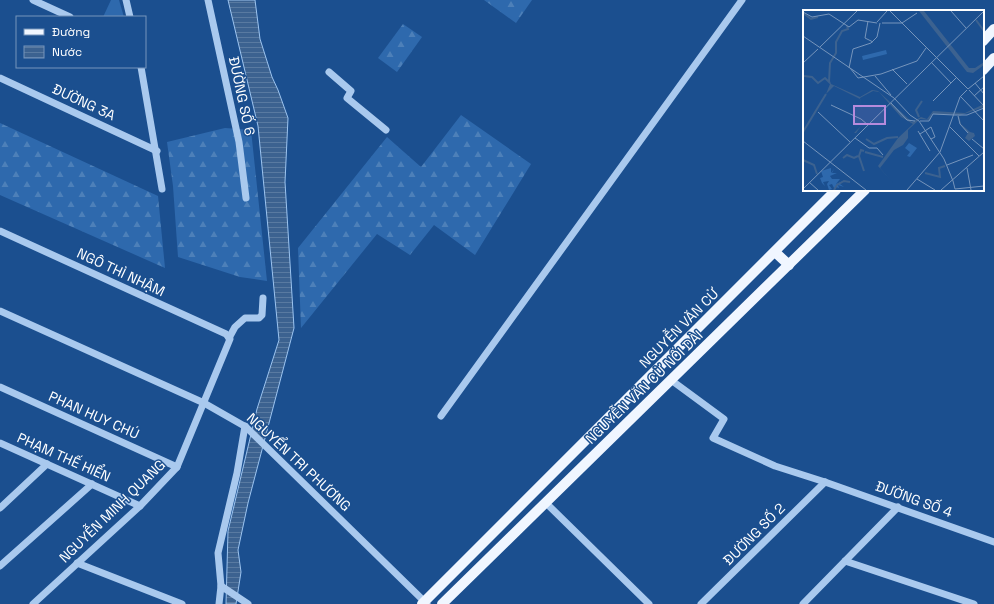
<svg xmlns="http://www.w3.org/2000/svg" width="994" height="604" viewBox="0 0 994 604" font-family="'Space Grotesk',sans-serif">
	<defs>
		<pattern id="forest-firs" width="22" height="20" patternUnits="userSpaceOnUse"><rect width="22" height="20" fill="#2e69ad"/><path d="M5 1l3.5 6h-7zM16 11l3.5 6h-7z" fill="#4d80b9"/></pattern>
		<pattern id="water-rules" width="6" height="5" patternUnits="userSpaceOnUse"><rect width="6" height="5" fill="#3c6290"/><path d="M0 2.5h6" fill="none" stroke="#597aa1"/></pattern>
	</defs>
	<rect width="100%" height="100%" fill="#1b4f8f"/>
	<path fill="#2e69ad" d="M111,0H119L124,17H103Z"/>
	<g fill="url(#forest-firs)">
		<path d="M484,0H532L516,23Z"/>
		<path d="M403,24L422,37L397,72L378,58Z"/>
		<path d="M461,115L531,164L475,255L434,225L410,255L377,234L301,328L298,248L387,137L421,167Z"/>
		<path d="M0,123L158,196L165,268L0,195Z"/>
		<path d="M225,128L251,130L267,281L240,277L178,257L173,186L167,142Z"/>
	</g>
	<path fill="url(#water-rules)" stroke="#9cc4f0" d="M228,0H255L260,39L272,77L278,90L288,118L285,182L294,328L248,503L238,550L241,572L236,604H226L228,531L257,409L279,340L258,126Z"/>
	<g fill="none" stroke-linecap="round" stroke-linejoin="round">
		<g stroke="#a9c9ee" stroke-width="7">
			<path d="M33,0L70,17"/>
			<path d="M126,0L130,17"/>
			<path d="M208,0L239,142L246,198"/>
			<path d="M141,67L162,189"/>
			<path d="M329,72L351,91L347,98L386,130"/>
			<path d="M0,78L157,151"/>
			<path d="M0,231L226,334L230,339L177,467L140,506L33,604"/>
			<path d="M0,311L204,403L246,427L427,604"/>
			<path d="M229,338L235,327L245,318H259L262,315L263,298"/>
			<path d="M671,380L724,419L713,438L775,466L825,482L994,542"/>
			<path d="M0,387L177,467"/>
			<path d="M441,416L742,0"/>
			<path d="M0,443L140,506"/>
			<path d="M546,503L649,604"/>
			<path d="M0,508L47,464"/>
			<path d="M845,561L974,604"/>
			<path d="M77,563L182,604"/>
			<path d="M0,566L92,484"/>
			<path d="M221,586L218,553L237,473L245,426"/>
			<path d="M219,604L221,586L248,604"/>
			<path d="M701,604L825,482"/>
			<path d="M803,604L898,507"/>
		</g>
		<g stroke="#f0f6ff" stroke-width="10">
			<path d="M983,41L994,29"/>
			<path d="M983,70L994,58"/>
			<path d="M775,252L789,265"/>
			<path d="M422,604L836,190"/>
			<path d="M442,604L865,190"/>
		</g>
	</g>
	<g text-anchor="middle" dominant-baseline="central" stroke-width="3" stroke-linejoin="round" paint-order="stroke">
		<g font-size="14" fill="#fff" stroke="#1b4f8f">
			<text transform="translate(242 96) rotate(78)">ĐƯỜNG SỐ 6</text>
			<text transform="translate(84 102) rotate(25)">ĐƯỜNG 3A</text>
			<text transform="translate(121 272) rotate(25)">NGÔ THÌ NHẬM</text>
			<text transform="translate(679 328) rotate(-45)">NGUYỄN VĂN CỪ</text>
			<text transform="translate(644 387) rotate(-44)">NGUYỄN VĂN CỪ NỐI DÀI</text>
			<text transform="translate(94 415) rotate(24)">PHAN HUY CHÚ</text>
			<text transform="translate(64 457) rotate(24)">PHẠM THẾ HIỂN</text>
			<text transform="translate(299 462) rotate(43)">NGUYỂN TRI PHƯƠNG</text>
			<text transform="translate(914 499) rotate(20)">ĐƯỜNG SỐ 4</text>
			<text transform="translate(112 511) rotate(-44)">NGUYỄN MINH QUANG</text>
			<text transform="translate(754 534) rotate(-45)">ĐƯỜNG SỐ 2</text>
		</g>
	</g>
	<g transform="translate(803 10)">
		<rect width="181" height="181" fill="#1b4f8f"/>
		<path d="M83,40L84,44L60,50L59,46ZM106,133L114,138L107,147L104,146L107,142L102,138Z" fill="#2e69ad"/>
		<path d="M28,158V163L31,159L29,163H34L27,166L29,169H37L33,174L40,171L37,174L41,177L35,175L36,178L33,177L32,180L29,174L26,175L29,179L26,180L24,174L26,171L20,172L22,176L19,173L17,168L20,167L18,161Z" fill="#2e69ad"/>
		<path d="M116,1H121L166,58H172L181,52V55L170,63L164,62ZM26,68L28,74L57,87L69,80L75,81L109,112L118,107L124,109L130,101L162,103L181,94V97L156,106L158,114L167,122L171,123L172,126L166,131L162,128L165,123L157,114L155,105L129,104L127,110L117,109L105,120V128L100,135L91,140L77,158L90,173L75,156L95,128L110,114L98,107L76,82L70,81L57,88L60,106L58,116L53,123H51L58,116L60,106L57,89L31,76L23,84L27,74Z" fill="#3c6290"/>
		<path fill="none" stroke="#3c6290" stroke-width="2" d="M0,3L8,9L15,7M173,10L181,21M1,66L9,67L15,73L22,68L26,72L27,53L33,43V32L39,21L45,19L44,16M116,107L113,100L119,91M0,122L23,84M63,129L71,134L84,128L95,127M62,142L80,147M40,148L44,145L51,148L55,146M0,150L11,155L14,164M61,161L56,146L58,140L61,141M122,163L137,167L136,158L142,156M31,180L34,175L41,171L47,172"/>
		<path fill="none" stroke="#7695bc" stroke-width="1" d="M87,1L165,79M148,1L163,18M0,2L9,7L26,4L46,17L55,10L74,13M65,11L62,28L70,32M74,12L84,1M79,13H99L114,3M0,26L91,88L107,105L116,111L141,149L150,171M17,37L54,1M128,52L148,73M0,53L15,39M46,58L50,39L68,33L74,27L77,13M47,58L55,68L78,64L114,51L123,38M89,59L104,74M72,66L88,85M172,73L181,84M165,79L181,66M166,80L181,96M171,86L181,77M158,87L181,111M130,91L153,68M88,93L104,110L112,111M28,95L58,109L65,115M15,102L47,132M151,105H164L181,98M155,106L157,114L165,123M117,111H126L130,104L151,105M147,117L176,146M115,121L127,141M117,124L128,117L132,127L128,129M52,128L66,138H74L80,145M169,129L181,139M0,131L63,180M144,155L170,145M164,158L168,180M114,169L132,180M150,171L152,179L181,176M6,172L15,180M0,179L181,1M104,180L137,142L157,87L164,80M138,180L181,142"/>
		<path fill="#b68bdc" fill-opacity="0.15" stroke="#b68bdc" stroke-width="2" d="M51,96H82V114H51Z"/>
		<rect width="181" height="181" fill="none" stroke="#fff" stroke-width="2"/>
	</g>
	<rect x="16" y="16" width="130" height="52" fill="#1b4f8f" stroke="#7695bc"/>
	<rect x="24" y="29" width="20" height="6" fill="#f0f6ff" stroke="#7695bc"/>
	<text x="52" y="36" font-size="12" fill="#ffffff">Đường</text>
	<rect x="24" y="46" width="20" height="12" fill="url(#water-rules)" stroke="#7695bc"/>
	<text x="52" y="56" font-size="12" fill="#ffffff">Nước</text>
</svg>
